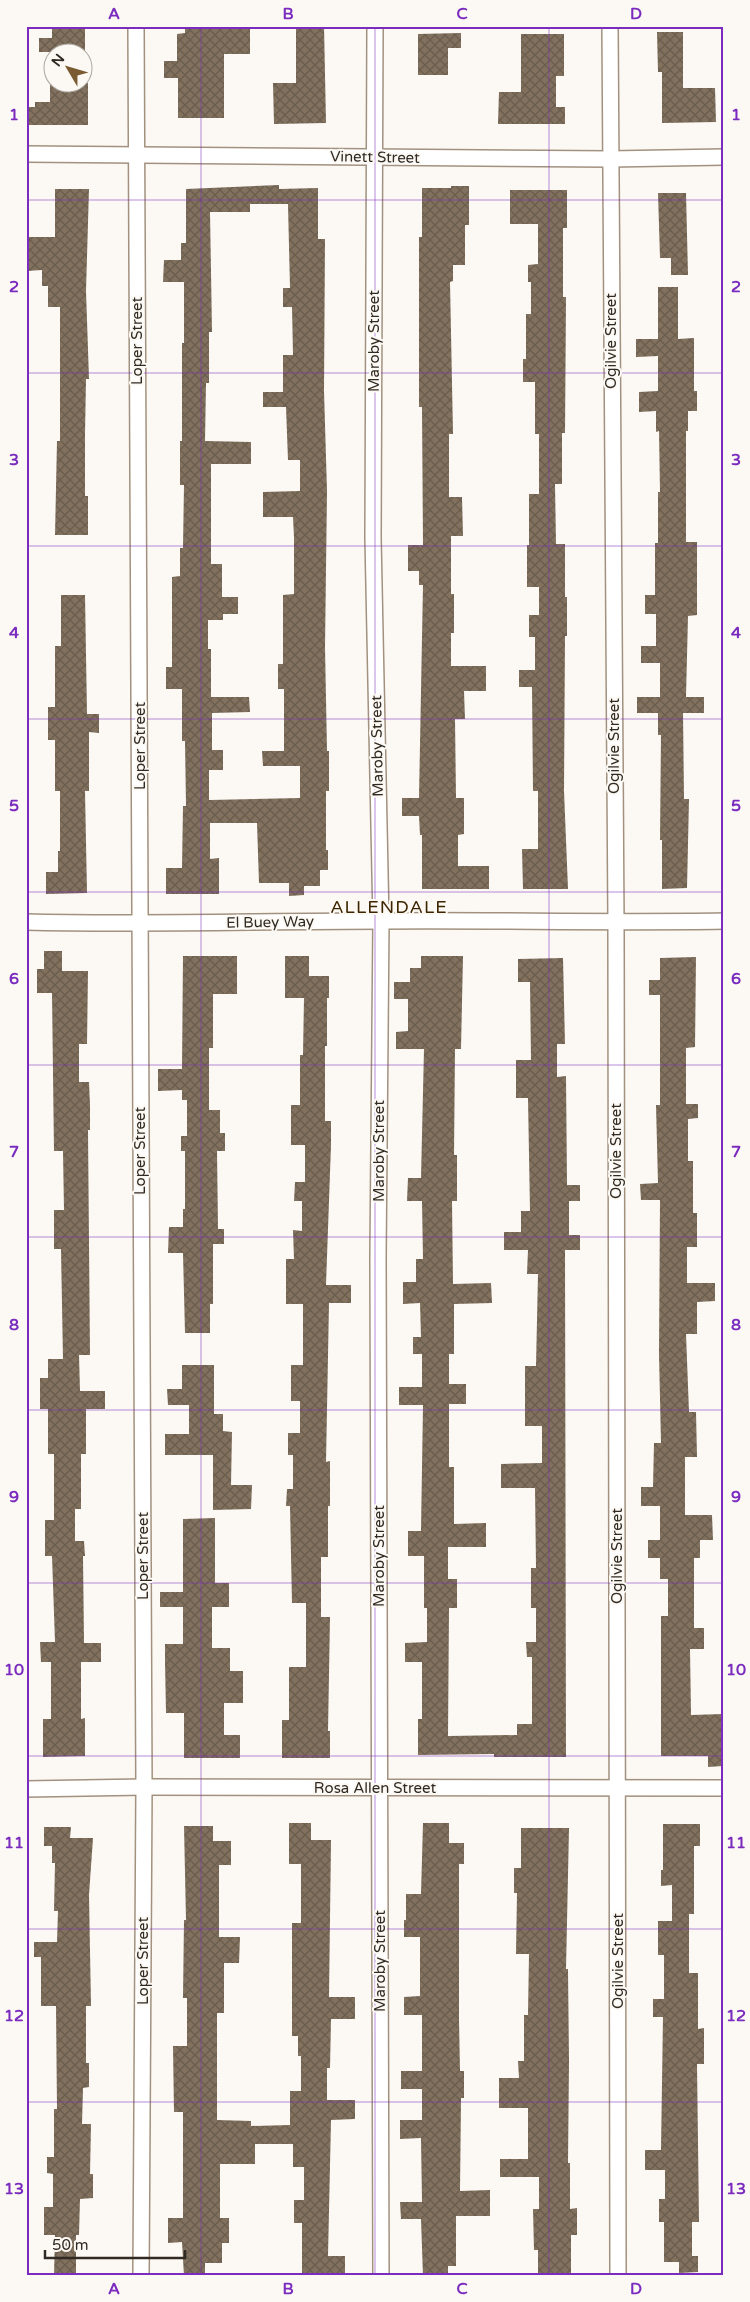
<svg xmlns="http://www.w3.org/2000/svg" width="750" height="2302" viewBox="0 0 750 2302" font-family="'Varela Round',sans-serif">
	<defs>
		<pattern id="building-cross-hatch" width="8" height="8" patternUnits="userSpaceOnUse" patternTransform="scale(1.25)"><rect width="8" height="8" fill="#81715e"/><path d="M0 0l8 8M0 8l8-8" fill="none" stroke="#6a5d4d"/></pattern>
	</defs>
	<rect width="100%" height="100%" fill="#fcf9f4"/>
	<g fill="url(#building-cross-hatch)" fill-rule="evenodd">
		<path d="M52,26H85V52H39V38H52Z"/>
		<path d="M185,26H250V54H224V118H178V78H164V61H177V34L185,33Z"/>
		<path d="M296,26H324L326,123L274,124L273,83H296Z"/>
		<path d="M657,32H683V88H715L716,122L662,123V72H658Z"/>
		<path d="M461,33V48H448V75H418V34Z"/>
		<path d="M521,34H564V76H556V107H565V124H498L499,92H521Z"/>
		<path d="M50,83H88V125H26V107H35V102H50Z"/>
		<path d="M279,185V189L318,188V239H325L324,391L327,491L325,647L327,751H329V791H326V850H328V870H320V886H304V895L289,896V883H259L257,823H210V859L219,858V894H166V868H182L183,806H186L185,741H182V689H166V667H172V577L180,576V548H183L184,485H180V441H182V343H184V282H163L164,260H181V243H186V189ZM250,204H288L290,288H283V307H292L293,355H283V392H263V407H286L288,460H300V491L263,492V517H293L294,537V594L283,595V664H278V689H284V751H262L263,766H300V798L209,800V770H223V750H212V713L250,712L249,697H211V649H208V620H223V614H238V597H222V564H211V464H251V442L205,441L206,383H209V332H212L210,212H250Z"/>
		<path d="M451,186H469V225H465V265H453V281L450,282L453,434H449V497H462L463,536H451V594H454V633H451V666H486V691H464L465,719H455L456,798H464V834L458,835V866H489V889H422V835H420L419,816H402V798H419L423,585H419V571H408V545H423L422,407H419V237H422V188H451Z"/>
		<path d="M55,189H89L86,291L89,379H86L85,434V496H88V535H55L57,441H60V307H48V286H42V270L27,271V237H55Z"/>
		<path d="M510,190H567V228H563V297H566L565,433H562V484H555L556,544H565V597H567V636H565L564,791L568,889H523L522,849H538V791H533L532,687H519V670H535V637H529V615H539V587H527V545H529V494H539V434H535V382H523V359H526V314H531V282H528V265L538,264V224H510Z"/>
		<path d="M658,193H686L688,275H671V258H660Z"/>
		<path d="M658,287H678V339L694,338V391H697V411H688V431H686V542H697V615L688,616L686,697H704V713H683L684,799H689L687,888L662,889V840H660L661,735H658V713H637V697H660V663H641V646H656V614H645V595H655V543H658V492H660L659,431L656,432V411L639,412V392L658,391V356L636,357V339H658Z"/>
		<path d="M61,595H85L87,714H99V733L89,732V791H85L87,893L46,894V872H58V851H60V791H55V740H48V707H55V646H61Z"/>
		<path d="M44,951H62V971H88L87,1044H79V1082H89L90,1105V1130H88L90,1355H79L80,1391H105V1409H86V1454H81V1509H75V1541H84L85,1556H83L84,1643H101V1662H81V1719L85,1718V1756L43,1757V1719H51V1662H41L40,1642H55L52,1556H45V1520H54V1454H48V1409H40V1378H48V1359H63L61,1249H54V1210H64L63,1151H54L52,993H37V969H44Z"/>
		<path d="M183,956H237V994H213V1048H209V1110H220V1133H225V1151H217L218,1229H224V1244H213V1304H210V1333H185L183,1253H168L169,1227H183V1209H185V1151H181V1136H187V1100H182V1090L158,1091V1069H182Z"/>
		<path d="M285,956H309V976H329V998H327V1046H325V1121H331V1145L326,1285H351V1303H329L326,1462L330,1461V1506H328V1557H321V1617H330L328,1731H330V1758H282V1720H289V1667H306V1603H292L290,1506H286L287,1489H293V1455H288V1433H300V1401H291V1365H303V1304H286V1259H294L293,1230L302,1231V1201H294L295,1182H305V1145H291V1105H300V1055H303L304,998H285Z"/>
		<path d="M421,956H463L461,1049H455L454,1155H457V1201H452L453,1284L491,1283L492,1303L454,1304V1354H449V1384H466V1404H449V1467H454V1524L486,1523V1547H448V1579H457V1608H449L448,1736L517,1735V1724H532V1657H527L526,1642H536V1608H531V1568H536L535,1488H501V1464L542,1463V1426H525V1366H536L538,1274H527L528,1250H504V1232H521V1211H530L528,1098H516V1060H531L530,982H518V959L563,958L565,1044H557V1077L566,1076L567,1185H580V1201H569V1235H580V1250H565L566,1757H494V1754L418,1755V1719H422V1662H405V1643L427,1642V1608H424V1556H408V1531H421L423,1405H399V1387H422V1354H413V1337H421L420,1303L403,1304V1282H416V1259H423L422,1201H407L408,1178H421L424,1049H396V1032L408,1031V999H394V982H410V968H421Z"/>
		<path d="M696,957L695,1047L686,1048V1104H698V1118L688,1119V1161H693V1213H697V1247H687V1283H715V1301L697,1302V1334H686L689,1412H696L697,1457H685V1515H712L713,1540H700V1558H694V1628H704V1649H690L691,1715L723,1714V1766L708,1767V1756H661V1616H668V1579H660V1558H648V1540H660V1506H641V1487H653L654,1443H661L659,1354L660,1200H641L640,1184L658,1183L656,1105H660V995H649V980H660V958Z"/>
		<path d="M182,1365H214V1414H223V1431L232,1432L231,1485H252L251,1509L213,1510V1455H165V1434H189V1405H168L167,1389H182Z"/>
		<path d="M215,1518V1583H229V1607H212V1648H230V1671H243V1703H224V1735H240V1758H184V1713H166L165,1662V1644H183V1607H160V1592H183V1519Z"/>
		<path d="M289,1823H311V1840H331L329,1997H355V2019H331L330,2068H327V2100H355V2119L331,2120L328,2256H345V2273L302,2274V2223H294V2200H304V2167H293V2144H255V2164H220V2218H229V2243H222V2263H205V2276H184L182,2242L168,2243V2218H183V2112H174L173,2046H187V1998H183L184,1920H186L184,1826H213V1841H231V1865H219V1937H240L239,1963H224V2013H217V2120L251,2121V2126L290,2125V2091H301V2056H298V2036H292V1923H301V1864H289Z"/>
		<path d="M423,1823H449V1843H464V1864H459V2020L460,2071H464V2098H461L460,2191L490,2190V2216H456V2266H448V2276H423L421,2219H401L400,2202H422L421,2138L400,2139V2120H422V2089H401V2071H422V2015H404V1997L420,1996V1937H404V1920H406V1894H421Z"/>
		<path d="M663,1824H700V1846H694V1914H689V1973H698V2029L704,2028V2064H697L699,2222H692V2256H698V2272L679,2273V2262H664V2222H659V2199H665V2170H645V2150H661L663,2017H653V1999H664V1955H658V1921H672V1885L661,1886V1870H663Z"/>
		<path d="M44,1827H71L70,1838H93L89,1895L91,2006H86V2063H89V2087L83,2088L82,2124H91L90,2174H93V2198L80,2199L79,2235H76V2276H54L55,2235H44V2207H53V2174L47,2173V2157H54V2109H57L56,2006H41V1957H34V1942H57L58,1911H54L55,1863H52V1846H44Z"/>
		<path d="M521,1828H569L566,1969H568L569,2061L568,2163H570V2209L577,2208V2235H571V2276H538V2250H534L533,2209H539V2177H500V2159H528V2108H499V2078H519L518,2061H524V2015H528L529,1954H516L517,1893H514V1868H521Z"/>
	</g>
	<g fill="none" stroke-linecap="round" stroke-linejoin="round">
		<defs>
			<g id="street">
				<path d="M136,26L144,1787L141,2276"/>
				<path d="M375,26L373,538L381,921L378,1257L381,2276"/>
				<path d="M610,26L616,923L618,2276"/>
				<path d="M26,154L610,159L724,157"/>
				<path d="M26,922C144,925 262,921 381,921C495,920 609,923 724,921"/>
				<path d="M26,1789L144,1787L724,1788"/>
			</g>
		</defs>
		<use href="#street" stroke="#a2917e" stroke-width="18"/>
		<use href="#street" stroke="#fff" stroke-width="15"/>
	</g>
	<path fill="none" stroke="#7b2cbf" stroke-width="1" stroke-opacity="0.55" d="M201,26V2276M375,26V2276M549,26V2276M26,200H724M26,373H724M26,546H724M26,719H724M26,892H724M26,1065H724M26,1237H724M26,1410H724M26,1583H724M26,1756H724M26,1929H724M26,2102H724"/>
	<g text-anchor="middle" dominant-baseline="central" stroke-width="4" stroke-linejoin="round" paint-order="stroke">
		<g font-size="15" fill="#312a22" stroke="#fcf9f4">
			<text transform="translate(375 157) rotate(1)">Vinett Street</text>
			<text transform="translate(137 341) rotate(-90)">Loper Street</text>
			<text transform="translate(374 341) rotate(-90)">Maroby Street</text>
			<text transform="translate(611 341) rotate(-90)">Ogilvie Street</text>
			<text transform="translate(140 746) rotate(-90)">Loper Street</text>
			<text transform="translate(377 746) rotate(-91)">Maroby Street</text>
			<text transform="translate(614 746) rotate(-90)">Ogilvie Street</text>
			<text transform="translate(270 922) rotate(-1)">El Buey Way</text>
			<text transform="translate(140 1151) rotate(-90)">Loper Street</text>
			<text transform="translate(379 1151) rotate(-90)">Maroby Street</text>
			<text transform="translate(616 1151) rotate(-90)">Ogilvie Street</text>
			<text transform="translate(143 1556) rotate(-90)">Loper Street</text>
			<text transform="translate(379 1556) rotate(-90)">Maroby Street</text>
			<text transform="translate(617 1556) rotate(-90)">Ogilvie Street</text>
			<text x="375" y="1788">Rosa Allen Street</text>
			<text transform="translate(143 1961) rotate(-90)">Loper Street</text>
			<text transform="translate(380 1961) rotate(-90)">Maroby Street</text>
			<text transform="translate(618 1961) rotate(-90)">Ogilvie Street</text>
		</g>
		<g font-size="18" letter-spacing="1" fill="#3d2501" stroke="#fcf9f4">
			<text x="389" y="907">ALLENDALE</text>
		</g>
	</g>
	<rect width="750" height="2302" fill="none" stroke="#fcf9f4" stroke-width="55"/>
	<g transform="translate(68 68) rotate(308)"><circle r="24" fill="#fcf9f4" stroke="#aba6a0"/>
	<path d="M0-4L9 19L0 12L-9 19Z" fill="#7a5a30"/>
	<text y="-8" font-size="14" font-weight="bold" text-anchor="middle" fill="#312a22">N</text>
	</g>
	<path d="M45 2250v8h140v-8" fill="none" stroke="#312a22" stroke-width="2.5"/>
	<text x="52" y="2250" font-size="15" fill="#312a22" stroke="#fcf9f4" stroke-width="4" paint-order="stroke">50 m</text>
	<rect x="28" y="28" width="694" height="2246" fill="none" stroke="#7b2cbf" stroke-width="2"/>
	<g font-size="16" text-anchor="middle" font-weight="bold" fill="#7b2cbf">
		<text x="114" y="19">A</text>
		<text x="288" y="19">B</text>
		<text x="462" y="19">C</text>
		<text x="636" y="19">D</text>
		<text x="14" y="120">1</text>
		<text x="736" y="120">1</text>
		<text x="14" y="292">2</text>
		<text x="736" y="292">2</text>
		<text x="14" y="465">3</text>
		<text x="736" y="465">3</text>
		<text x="14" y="638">4</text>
		<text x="736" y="638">4</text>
		<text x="14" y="811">5</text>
		<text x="736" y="811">5</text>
		<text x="14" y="984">6</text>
		<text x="736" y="984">6</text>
		<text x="14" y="1157">7</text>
		<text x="736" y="1157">7</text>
		<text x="14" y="1330">8</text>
		<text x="736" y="1330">8</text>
		<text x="14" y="1502">9</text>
		<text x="736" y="1502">9</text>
		<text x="14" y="1675">10</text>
		<text x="736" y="1675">10</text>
		<text x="14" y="1848">11</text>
		<text x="736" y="1848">11</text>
		<text x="14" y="2021">12</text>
		<text x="736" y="2021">12</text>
		<text x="14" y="2194">13</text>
		<text x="736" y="2194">13</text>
		<text x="114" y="2294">A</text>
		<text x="288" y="2294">B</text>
		<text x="462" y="2294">C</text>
		<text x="636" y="2294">D</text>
	</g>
</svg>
